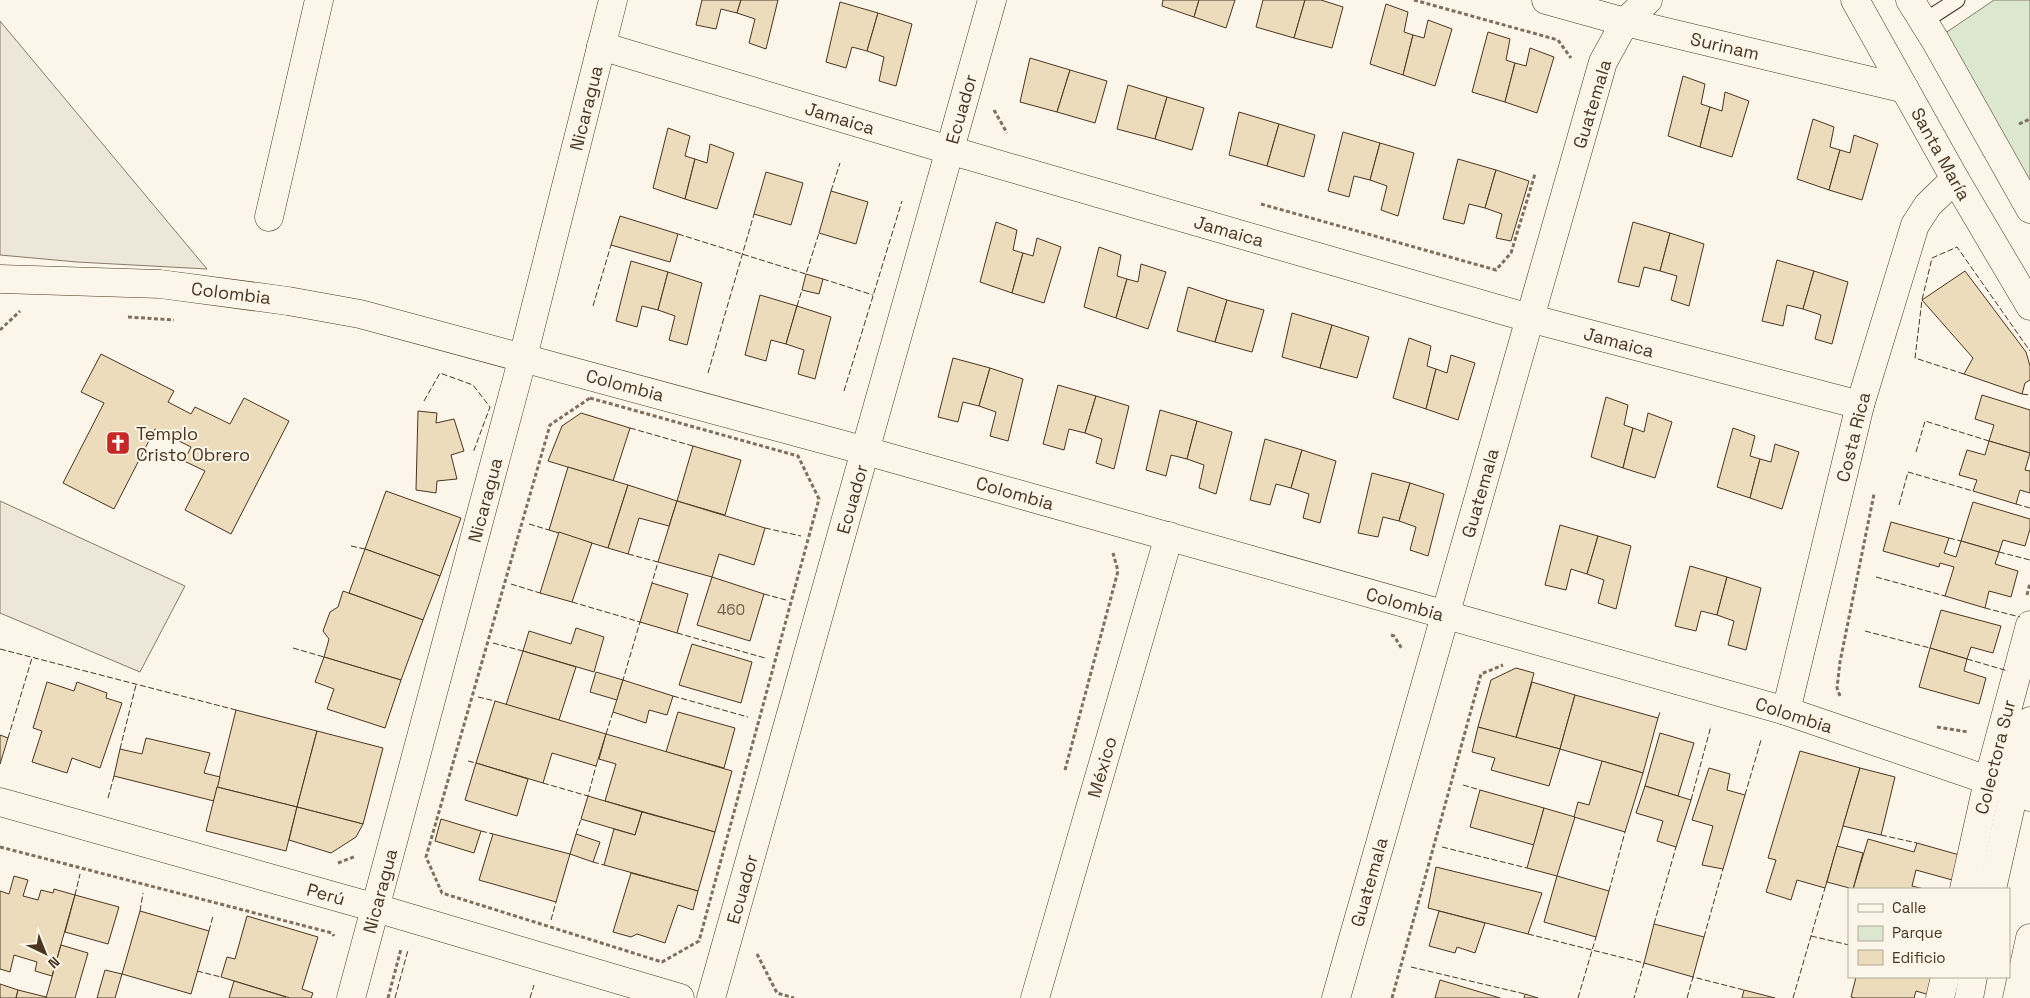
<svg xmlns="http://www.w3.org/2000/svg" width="2030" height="998" viewBox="0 0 2030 998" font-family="'Space Grotesk',sans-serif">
	<rect width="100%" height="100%" fill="#fbf6e9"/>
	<path fill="#dce7d0" stroke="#887966" d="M1994,0H2030V209L1935,40Z"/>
	<g fill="#ede7d9" stroke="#887966">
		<path d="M0,21L207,269L77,262L0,255Z"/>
		<path d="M0,501L185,586L140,672L0,613Z"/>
	</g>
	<g fill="#ecdcbc" stroke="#4a3520">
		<path d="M702,0H741L737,13L721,9L716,29L696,25Z"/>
		<path d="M741,0H778L766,49L749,43L755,19L737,13Z"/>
		<path d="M1163,0H1199L1194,17L1162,6Z"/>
		<path d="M1199,0H1235L1226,28L1194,17Z"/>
		<path d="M1263,0H1305L1294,38L1256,27Z"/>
		<path d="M1305,0H1321L1343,7L1332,48L1294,38Z"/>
		<path d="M840,2L878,13L867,51L852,47L846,68L826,62Z"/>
		<path d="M1386,4L1408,12L1404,32L1413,35L1403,75L1370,64Z"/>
		<path d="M878,13L912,24L896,86L879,81L884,57L867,51Z"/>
		<path d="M1428,20L1452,29L1435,86L1403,75L1413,35L1424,38Z"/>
		<path d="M1488,32L1510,39L1506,60L1515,63L1505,102L1472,92Z"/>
		<path d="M1530,48L1554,57L1537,113L1505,102L1515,63L1526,66Z"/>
		<path d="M1030,58L1070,70L1057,112L1020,102Z"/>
		<path d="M1070,70L1107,81L1095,123L1057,112Z"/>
		<path d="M1683,76L1705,84L1701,104L1710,107L1700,147L1668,136Z"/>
		<path d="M1128,85L1167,97L1155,139L1117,129Z"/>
		<path d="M1725,92L1749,101L1732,157L1700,147L1710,107L1722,111Z"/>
		<path d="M1167,97L1204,108L1192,150L1155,139Z"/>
		<path d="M1239,112L1279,124L1267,166L1229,155Z"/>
		<path d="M1813,119L1834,127L1830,147L1840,150L1829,190L1797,179Z"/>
		<path d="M1279,124L1315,135L1304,177L1267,166Z"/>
		<path d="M668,128L690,136L685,156L695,159L685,199L653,188Z"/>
		<path d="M1343,132L1380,143L1370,180L1354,176L1349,197L1328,191Z"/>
		<path d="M1854,135L1878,144L1862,200L1829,190L1840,150L1850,153Z"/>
		<path d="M1380,143L1414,153L1398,216L1381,210L1387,186L1370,180Z"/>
		<path d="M710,144L734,153L717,209L685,199L695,159L707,163Z"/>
		<path d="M1458,159L1496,170L1485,208L1469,204L1464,224L1443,219Z"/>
		<path d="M1496,170L1529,181L1511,241L1496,238L1502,214L1485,208Z"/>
		<path d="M766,172L803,183L791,225L754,214Z"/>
		<path d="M831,191L868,202L856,244L819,233Z"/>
		<path d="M620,216L678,234L670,262L611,245Z"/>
		<path d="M996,222L1017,230L1013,250L1023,253L1012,293L980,282Z"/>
		<path d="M1633,222L1670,233L1660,271L1644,267L1639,287L1618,282Z"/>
		<path d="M1670,233L1704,244L1689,306L1671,300L1677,276L1660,271Z"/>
		<path d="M1037,238L1061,247L1044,303L1012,293L1023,253L1033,256Z"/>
		<path d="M1099,247L1121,255L1117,276L1127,279L1116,318L1084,307Z"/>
		<path d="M1777,260L1814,271L1803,309L1787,305L1783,326L1762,321Z"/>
		<path d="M631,261L668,272L658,310L642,306L637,327L616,321Z"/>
		<path d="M1141,264L1166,272L1148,329L1116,318L1127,279L1138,282Z"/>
		<path d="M1814,271L1848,282L1832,344L1815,339L1821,315L1803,309Z"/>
		<path d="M1965,271L2026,352L2030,366V380L2025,383L2022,394L1964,374L1973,358L1922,300Z"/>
		<path d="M668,272L702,283L687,345L669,340L675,316L658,310Z"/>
		<path d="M806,274L823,279L819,294L802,290Z"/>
		<path d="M1188,287L1227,300L1215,342L1177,331Z"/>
		<path d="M760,295L797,306L786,344L771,340L766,361L745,355Z"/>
		<path d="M1227,300L1264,310L1252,352L1215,342Z"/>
		<path d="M797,306L831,317L815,379L798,374L804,350L786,344Z"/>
		<path d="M1292,313L1332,325L1320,368L1282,357Z"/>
		<path d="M1332,325L1369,337L1357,378L1320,368Z"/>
		<path d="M1409,338L1431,346L1427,366L1436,369L1426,409L1393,398Z"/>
		<path d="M101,354L174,391L168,402L191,414L195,407L230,424L244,398L289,421L231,534L185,510L205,471L184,461L191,447L155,429L114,509L63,483L104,403L81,392Z"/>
		<path d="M1451,355L1475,363L1458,420L1426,409L1436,369L1447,373Z"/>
		<path d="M953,358L990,368L979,406L963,402L958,422L938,417Z"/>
		<path d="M990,368L1023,379L1008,441L990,436L996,412L979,406Z"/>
		<path d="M1058,385L1096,396L1085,433L1069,429L1064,450L1043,444Z"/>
		<path d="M1982,395L2030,410V453L1989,441L1994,425L1975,419Z"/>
		<path d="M1096,396L1129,406L1114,469L1096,463L1102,439L1085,433Z"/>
		<path d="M1606,397L1628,405L1624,425L1633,428L1623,468L1591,457Z"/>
		<path d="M1160,410L1197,421L1187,459L1171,455L1166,476L1146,470Z"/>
		<path d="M418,411L437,413L436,423L454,419L464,451L451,455L457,479L437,481L436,493L416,490Z"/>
		<path d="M581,413L630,428L613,481L548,461L562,426Z"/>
		<path d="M1648,413L1672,422L1655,478L1623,468L1633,428L1644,432Z"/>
		<path d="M1197,421L1232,432L1216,494L1199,488L1204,465L1187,459Z"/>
		<path d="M1733,428L1755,436L1750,456L1760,459L1750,498L1717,487Z"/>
		<path d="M1265,439L1302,450L1291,488L1276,484L1270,505L1250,500Z"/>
		<path d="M1989,441L2030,453L2025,470L2030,471V493L2020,490L2016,504L1973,491L1977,480L1959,475L1967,450L1985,455Z"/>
		<path d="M1775,444L1799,452L1782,509L1750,498L1760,459L1771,462Z"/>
		<path d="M693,446L741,460L725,515L677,501Z"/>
		<path d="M1302,450L1336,461L1320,523L1303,518L1309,494L1291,488Z"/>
		<path d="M568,467L628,485L608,548L549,530Z"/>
		<path d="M1372,473L1410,483L1399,521L1383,517L1378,537L1358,533Z"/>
		<path d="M1410,483L1444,494L1428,556L1410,550L1416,527L1399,521Z"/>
		<path d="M628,485L677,501L669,526L639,518L628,554L608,548Z"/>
		<path d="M386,491L461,518L440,576L365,549Z"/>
		<path d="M677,501L765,528L754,565L719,554L712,577L658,562Z"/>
		<path d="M1973,502L2030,519V529L2025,546L2003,540L1999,552L1961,541Z"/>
		<path d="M1891,522L1949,538L1944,553L1956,557L1961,541L1999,552L1995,564L2018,571L2011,597L1989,591L1985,608L1945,596L1954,567L1940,563L1939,567L1883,551Z"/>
		<path d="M1560,525L1598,536L1587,574L1571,569L1566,590L1545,585Z"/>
		<path d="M559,532L592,543L572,602L540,593Z"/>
		<path d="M1598,536L1631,546L1616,609L1598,603L1604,580L1587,574Z"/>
		<path d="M365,549L440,576L423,620L349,593Z"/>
		<path d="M1690,566L1727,577L1717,615L1701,611L1696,631L1675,626Z"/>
		<path d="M712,577L764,594L750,641L697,625Z"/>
		<path d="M1727,577L1761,588L1746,650L1728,645L1734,621L1717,615Z"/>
		<path d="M652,583L688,594L677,633L640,622Z"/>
		<path d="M343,591L423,620L401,680L324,657L329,639L323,631L330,612L338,607Z"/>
		<path d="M1941,610L2001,626L1993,653L1971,647L1967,659L1930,648Z"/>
		<path d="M576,628L604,637L594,672L523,651L529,631L571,644Z"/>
		<path d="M692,644L752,662L741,703L679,685Z"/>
		<path d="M1930,648L1967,659L1964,671L1986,678L1979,704L1919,687Z"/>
		<path d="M523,651L576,667L559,720L506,705Z"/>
		<path d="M324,657L401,680L385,728L327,709L334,689L315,682Z"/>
		<path d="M1516,668L1534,673L1516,738L1478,727L1491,680Z"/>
		<path d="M596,672L623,680L617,700L590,692Z"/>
		<path d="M623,680L673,696L667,715L649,710L646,723L613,712Z"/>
		<path d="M47,682L74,691L77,682L107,693L106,698L122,703L100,768L72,758L67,773L32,762L42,731L33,728Z"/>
		<path d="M1532,682L1575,695L1560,749L1516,738Z"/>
		<path d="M1575,695L1658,718L1643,773L1560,749Z"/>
		<path d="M495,701L606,734L596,766L552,753L543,783L476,763Z"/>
		<path d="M236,710L317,731L297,807L217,787Z"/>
		<path d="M678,712L735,728L724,768L666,752Z"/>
		<path d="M1478,727L1560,749L1549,786L1491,770L1495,758L1472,752Z"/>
		<path d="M317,731L383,748L363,824L297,807Z"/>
		<path d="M1660,733L1694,743L1678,796L1645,786Z"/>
		<path d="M606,734L732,771L715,832L605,801L616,764L599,759Z"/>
		<path d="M0,735L8,738L0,764Z"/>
		<path d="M146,738L210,753L204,773L220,777L214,801L114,776L120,749L142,754Z"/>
		<path d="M1800,751L1860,768L1825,888L1797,880L1791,900L1766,892L1776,860L1768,858Z"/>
		<path d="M1602,761L1643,773L1625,832L1574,817L1578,802L1589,805Z"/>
		<path d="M476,763L528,779L517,816L465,800Z"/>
		<path d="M1709,768L1730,774L1727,790L1745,795L1723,869L1702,865L1713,826L1692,820Z"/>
		<path d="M1860,768L1895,777L1881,835L1843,826Z"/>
		<path d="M1645,786L1691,800L1676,847L1657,841L1663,821L1636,813Z"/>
		<path d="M217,787L297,807L286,851L206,831Z"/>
		<path d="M1480,790L1544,808L1534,845L1470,827Z"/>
		<path d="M588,796L642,812L635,835L581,819Z"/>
		<path d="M297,807L363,824L356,837L331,853L289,840Z"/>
		<path d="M1544,808L1575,817L1557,876L1527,868Z"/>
		<path d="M642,812L715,832L698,891L604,865L614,829L635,835Z"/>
		<path d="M441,819L481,831L474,853L435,841Z"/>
		<path d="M493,834L570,854L556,902L479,880Z"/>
		<path d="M576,834L600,842L593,862L570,854Z"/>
		<path d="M1868,839L1914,852L1917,843L1963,856L1956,881L1916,870L1912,886L1924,889H1853Z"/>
		<path d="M1837,846L1863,853L1853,889L1827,882Z"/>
		<path d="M1436,867L1542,893L1528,934L1428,908Z"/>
		<path d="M631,873L698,891L693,910L678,905L665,943L637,934L631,937L613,932Z"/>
		<path d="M14,876L28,880L23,896L38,900L41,890L53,893L54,889L75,895L52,976L35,971L37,962L14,955L10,972L0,969V891L9,894Z"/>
		<path d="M1557,876L1609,891L1596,937L1544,922Z"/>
		<path d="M75,895L119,907L108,944L65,932Z"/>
		<path d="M140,911L209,931L191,994L122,974Z"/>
		<path d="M1439,911L1485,923L1475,953L1457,947L1455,953L1429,946Z"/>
		<path d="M247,916L318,937L302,989L313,993L311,998H290L221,977L227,957L235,959Z"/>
		<path d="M1654,924L1704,937L1693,977L1644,963Z"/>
		<path d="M61,945L88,953L75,998H46Z"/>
		<path d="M105,970L122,974L115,998H97Z"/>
		<path d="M1856,977H1938L1933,996L1916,991L1914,998H1855L1851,997Z"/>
		<path d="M1440,980L1500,998H1435Z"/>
		<path d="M234,981L286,997L285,998H229Z"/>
		<path d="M0,984L18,990L16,998H0Z"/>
		<path d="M18,990L46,997V998H16Z"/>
		<path d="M1744,990L1775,998H1742Z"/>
		<path d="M1525,994L1538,998H1524Z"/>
	</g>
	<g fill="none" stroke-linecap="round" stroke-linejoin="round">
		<defs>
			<path id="lane" d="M1923,22L1957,0"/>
			<g id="street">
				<path d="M1546,0L1625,22L1905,89"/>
				<path d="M601,46L949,150L1529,318L1860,405"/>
				<path d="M269,217L319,0"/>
				<path d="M1786,711L1860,405L1915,225L1928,205L1955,179"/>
				<path d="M0,802L376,908L680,998"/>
				<path d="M1964,889L1988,781L2030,625"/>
				<path d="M351,998L523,357L613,0"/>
				<path d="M711,998L992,0"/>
				<path d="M1035,998L1169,536"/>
				<path d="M1336,998L1603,62L1625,22L1648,0"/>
				<path d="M1940,998L1945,977"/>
			</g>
			<g id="secondary">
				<path d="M1855,0L1955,179L2030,306"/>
				<path d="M1910,0L1935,40L2030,209"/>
				<path d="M0,279L160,284L288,301L360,314L866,451L1786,711L2014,789L2030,797"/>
				<path d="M1992,889L2030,721"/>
				<path d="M1969,998L1973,977"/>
				<path d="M2017,998L2030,938"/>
			</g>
		</defs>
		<use href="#lane" stroke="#4a3520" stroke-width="17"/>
		<use href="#street" stroke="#4a3520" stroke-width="29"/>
		<use href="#secondary" stroke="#4a3520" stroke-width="29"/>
		<g stroke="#7f6f5c" stroke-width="3" stroke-dasharray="4 2.5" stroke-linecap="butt">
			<path d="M1414,0L1558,40L1571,58"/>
			<path d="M994,110L1007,133"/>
			<path d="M2019,124L2030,119"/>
			<path d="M1261,204L1496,270L1511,253L1535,174"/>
			<path d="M128,317L174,320"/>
			<path d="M0,330L20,311"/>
			<path d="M590,398L798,456L819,499L699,941L662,962L442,893L426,857L550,425Z"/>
			<path d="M2027,595L2030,583"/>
			<path d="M1391,635L1394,636L1402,649"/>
			<path d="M1840,696L1837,688L1840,662L1874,494"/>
			<path d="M1937,727L1968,732"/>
			<path d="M1065,770L1118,571L1113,553"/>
			<path d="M0,847L332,933L334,936"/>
			<path d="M338,863L356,856"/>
			<path d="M757,954L777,993L794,998"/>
			<path d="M388,998L401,949"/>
			<path d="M1392,998L1481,674L1503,665"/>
		</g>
		<use href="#lane" stroke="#fbf6e9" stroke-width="15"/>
		<use href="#street" stroke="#fbf6e9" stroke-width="28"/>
		<use href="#secondary" stroke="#fbf6e9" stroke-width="28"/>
		<g stroke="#4a3520" stroke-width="1" stroke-dasharray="6 2.5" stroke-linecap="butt">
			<path d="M831,191L840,163"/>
			<path d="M678,234L806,274L819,233"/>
			<path d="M823,279L873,295"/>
			<path d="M593,306L611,245"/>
			<path d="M797,306L802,290"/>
			<path d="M708,373L754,214"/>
			<path d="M1964,374L1915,358L1922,300L1932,258L1957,247L2030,351"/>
			<path d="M844,391L902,201"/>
			<path d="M2022,394L2030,395"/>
			<path d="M424,401L440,373L473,385L490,407L473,453"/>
			<path d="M630,428L693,446"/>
			<path d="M1916,452L1925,421L1989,441"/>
			<path d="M2016,504L2030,508"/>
			<path d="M1899,505L1908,472L1973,491"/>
			<path d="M529,524L549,530"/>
			<path d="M765,528L801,536"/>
			<path d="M1949,538L1961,541"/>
			<path d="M351,546L365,549"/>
			<path d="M1999,552L2030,560"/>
			<path d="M628,554L658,562L652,583"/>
			<path d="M1876,577L1945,596"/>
			<path d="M511,584L540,593"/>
			<path d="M764,594L786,600"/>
			<path d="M572,602L640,622L623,680"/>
			<path d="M1985,608L2020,617"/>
			<path d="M1865,631L1930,648"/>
			<path d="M677,633L765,658"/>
			<path d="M493,643L523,651"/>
			<path d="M293,648L324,657"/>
			<path d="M0,649L236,710"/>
			<path d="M1967,659L2008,671"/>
			<path d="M673,696L748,717"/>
			<path d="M478,697L495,701"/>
			<path d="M1658,718L1660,712"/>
			<path d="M606,734L613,712"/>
			<path d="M8,738L32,658"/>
			<path d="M120,749L136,685"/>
			<path d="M468,761L476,763"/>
			<path d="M543,783L588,796L596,766"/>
			<path d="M1463,785L1480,790"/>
			<path d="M1745,795L1761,740"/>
			<path d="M108,798L114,776"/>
			<path d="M1691,800L1711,726"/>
			<path d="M481,831L493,834"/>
			<path d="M576,834L581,819"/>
			<path d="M1881,835L1917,843"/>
			<path d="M1442,847L1527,868"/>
			<path d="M593,862L604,865"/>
			<path d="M1609,891L1625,832"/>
			<path d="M75,895L80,874"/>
			<path d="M140,911L143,893"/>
			<path d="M551,920L556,902"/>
			<path d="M1654,924L1676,847"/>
			<path d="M209,931L213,916"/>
			<path d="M1528,934L1644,963L1634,998"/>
			<path d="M1811,936L1849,945"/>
			<path d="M1704,937L1723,869"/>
			<path d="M1411,967L1525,994"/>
			<path d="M197,971L221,977"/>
			<path d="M395,998L408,950"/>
			<path d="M530,998L534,985"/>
			<path d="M1578,998L1596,937"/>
			<path d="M1687,998L1693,977L1744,990"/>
			<path d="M1793,998L1825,888"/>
		</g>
	</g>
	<defs>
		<symbol id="church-square" viewBox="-11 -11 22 22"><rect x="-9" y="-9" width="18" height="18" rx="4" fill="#c62828" stroke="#fbf6e9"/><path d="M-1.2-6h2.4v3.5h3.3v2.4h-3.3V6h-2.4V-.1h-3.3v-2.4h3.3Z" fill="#fff"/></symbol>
	</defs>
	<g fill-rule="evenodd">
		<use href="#church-square" x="104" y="429" width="28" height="28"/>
	</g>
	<g text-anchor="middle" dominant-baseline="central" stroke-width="4" stroke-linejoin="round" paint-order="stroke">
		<g font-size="15" fill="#725f47">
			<text x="731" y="609">460</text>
		</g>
		<g font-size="18" fill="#4a3520" stroke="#fbf6e9">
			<text transform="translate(1725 46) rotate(13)">Surinam</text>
			<text transform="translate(1592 104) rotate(-73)">Guatemala</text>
			<text transform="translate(586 108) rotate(-76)">Nicaragua</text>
			<text transform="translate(961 109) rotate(-74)">Ecuador</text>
			<text transform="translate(840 118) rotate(17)">Jamaica</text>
			<text transform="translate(1941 154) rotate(61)">Santa María</text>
			<text transform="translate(1229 231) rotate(16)">Jamaica</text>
			<text transform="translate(231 293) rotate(7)">Colombia</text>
			<text transform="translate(1619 342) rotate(15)">Jamaica</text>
			<text transform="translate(625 385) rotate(15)">Colombia</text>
			<text transform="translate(1853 437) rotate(-76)">Costa Rica</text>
			<text transform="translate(1015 493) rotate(16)">Colombia</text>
			<text transform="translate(1480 493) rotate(-74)">Guatemala</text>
			<text transform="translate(852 499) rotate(-74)">Ecuador</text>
			<text transform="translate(485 500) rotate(-75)">Nicaragua</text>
			<text transform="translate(1405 604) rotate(16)">Colombia</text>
			<text transform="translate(1794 715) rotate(18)">Colombia</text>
			<text transform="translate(1995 757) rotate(-76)">Colectora Sur</text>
			<text transform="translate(1102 767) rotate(-74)">México</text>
			<text transform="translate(1369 882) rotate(-74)">Guatemala</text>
			<text transform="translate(742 889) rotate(-74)">Ecuador</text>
			<text transform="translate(380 891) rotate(-75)">Nicaragua</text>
			<text transform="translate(326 894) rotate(16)">Perú</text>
		</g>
		<g font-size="18" fill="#4a3520" stroke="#fbf6e9" text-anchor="start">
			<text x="136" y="433">Templo<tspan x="136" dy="21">Cristo Obrero</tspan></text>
		</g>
	</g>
	<rect x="1848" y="888" width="162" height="90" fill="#fbf6e9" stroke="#b4a999"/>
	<rect x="1858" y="904" width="25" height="8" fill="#fbf6e9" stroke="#b4a999"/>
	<text x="1892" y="913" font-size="15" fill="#4a3520">Calle</text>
	<rect x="1858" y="926" width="25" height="15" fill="#dce7d0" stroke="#b4a999"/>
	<text x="1892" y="938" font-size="15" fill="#4a3520">Parque</text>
	<rect x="1858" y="950" width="25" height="15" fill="#ecdcbc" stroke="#b4a999"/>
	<text x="1892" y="963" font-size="15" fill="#4a3520">Edificio</text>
	<g transform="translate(45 953) rotate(137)" stroke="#fbf6e9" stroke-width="4" paint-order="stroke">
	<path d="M0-4L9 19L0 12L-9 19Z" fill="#4a3520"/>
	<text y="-8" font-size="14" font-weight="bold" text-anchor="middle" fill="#4a3520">N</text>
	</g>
</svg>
